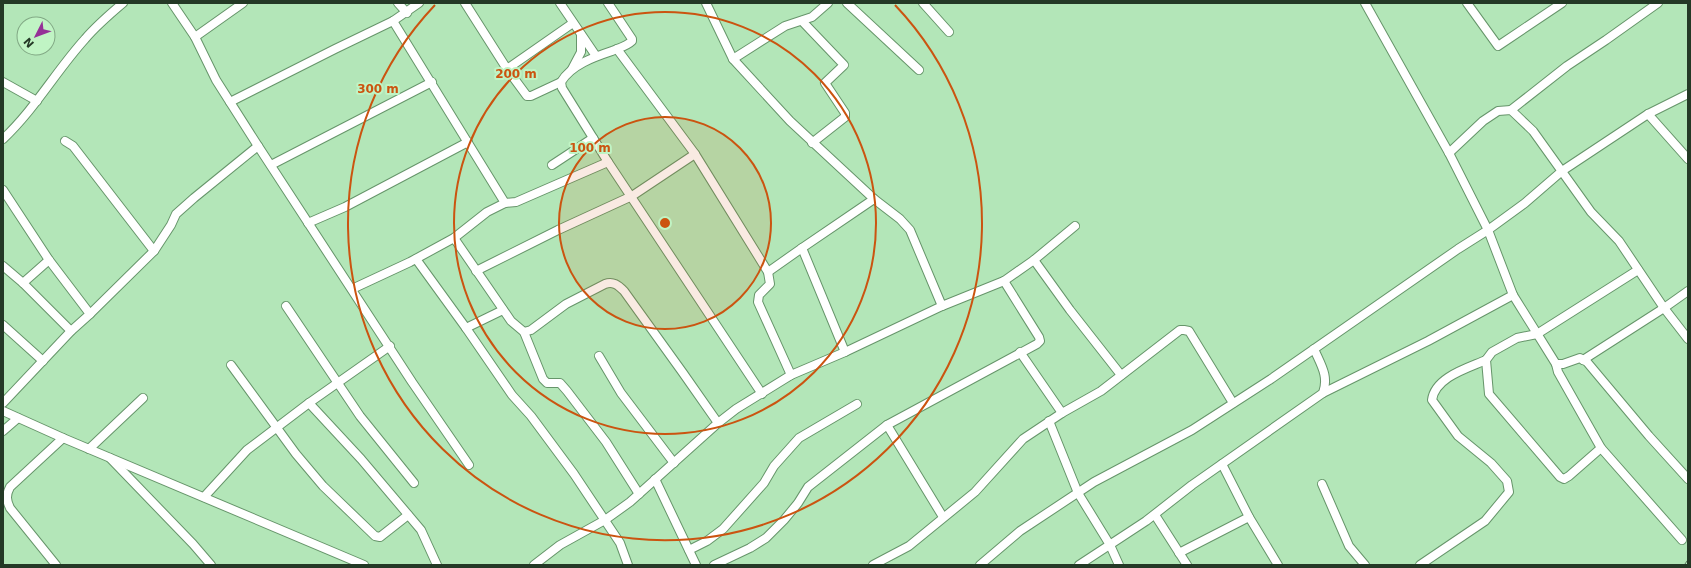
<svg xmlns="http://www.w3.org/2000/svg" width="1691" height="568" viewBox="0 0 1691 568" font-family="'DejaVu Sans',sans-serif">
	<rect width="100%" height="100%" fill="#b3e6b8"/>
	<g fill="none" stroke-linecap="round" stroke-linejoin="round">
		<defs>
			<g id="minor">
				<path d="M172,3L195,37L216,80L258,146L412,382L469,465"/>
				<path d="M398,3L407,13"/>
				<path d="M465,3L507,69L527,96H531L561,82"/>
				<path d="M560,3L596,56"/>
				<path d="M608,3L632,39V41C627,46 619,48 612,51C594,57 571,65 561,82L562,88L608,162L762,394"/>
				<path d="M706,3L733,59L790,121L874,199L900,219L910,230L942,306"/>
				<path d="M847,3L919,70"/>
				<path d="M923,3L949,32"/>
				<path d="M1467,3L1498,46L1562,3"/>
				<path d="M393,21L505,203"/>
				<path d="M802,21L844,65L825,83L845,113V117L812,143"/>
				<path d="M195,37L243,3"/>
				<path d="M617,49L695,154L768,272L770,284L759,295L758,302L791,375"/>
				<path d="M733,59L785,26L812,17L828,3"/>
				<path d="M507,69L573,23"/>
				<path d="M572,69L581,52V35"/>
				<path d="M3,82L37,101"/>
				<path d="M230,102L335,49L393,21L419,3"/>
				<path d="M1511,110L1567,66L1606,40L1658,3"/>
				<path d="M1648,114L1688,159"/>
				<path d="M3,139C35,109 56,71 85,39C96,26 110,14 123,3"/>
				<path d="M65,141L73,146L154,251"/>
				<path d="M1449,153L1483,121L1498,111L1511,110L1533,131L1591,212L1619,241L1664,308L1688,339"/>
				<path d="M271,165L432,82"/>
				<path d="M552,165L593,138"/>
				<path d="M3,190L49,260L90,314L71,331L3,403"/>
				<path d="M308,223L345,207L468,142"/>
				<path d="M454,238L511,321L524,332L543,379L547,383H560L567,391L606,442L639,494"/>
				<path d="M802,248L845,352"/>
				<path d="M416,259L466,328L512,395L531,416L574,474L620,543L628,565"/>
				<path d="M1034,260L1070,310L1121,375"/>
				<path d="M3,266L23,283L71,331"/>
				<path d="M476,271L558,230L632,196L695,154"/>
				<path d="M768,272L802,248L874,199"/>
				<path d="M23,283L49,260"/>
				<path d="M352,289L410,262L454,238L487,212L505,203L516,202L608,162"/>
				<path d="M1513,295L1556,364H1563L1580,358L1587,362L1649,436L1688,479"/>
				<path d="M286,306L360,416L414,483"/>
				<path d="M90,314L154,251L171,225L176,214L194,198L258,146"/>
				<path d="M3,325L43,361"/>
				<path d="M466,328L503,310"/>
				<path d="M524,332L531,330L566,304L605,284C613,281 618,285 624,291L683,373L718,423"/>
				<path d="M1020,352L1062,413"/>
				<path d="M599,356L621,393L674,463"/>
				<path d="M1583,360L1664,308L1688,291"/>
				<path d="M1556,364L1558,372L1601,448L1682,540"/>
				<path d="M231,365L296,454L323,486L375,536L380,537L408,515"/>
				<path d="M1323,393L1428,341L1513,295L1488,230L1449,153L1365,3"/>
				<path d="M309,403L361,459L421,530L437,565"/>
				<path d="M3,411L63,438L364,565"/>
				<path d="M1049,421L1078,493L1110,545L1119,565"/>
				<path d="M887,425L943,517"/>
				<path d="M3,431L18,418"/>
				<path d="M1601,448L1569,476L1564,479L1560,477L1489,394L1486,360L1492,352L1517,338L1537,334L1638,270"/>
				<path d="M89,449L143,398"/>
				<path d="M110,458L193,544L211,565"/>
				<path d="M1222,464L1249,517L1278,565"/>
				<path d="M655,479L696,565"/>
				<path d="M1322,484L1349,546L1365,565"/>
				<path d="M204,497L247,450L309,403L390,346"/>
				<path d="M1155,515L1187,565"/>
				<path d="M689,550L707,541L723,529L764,483L774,466L799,438L857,404"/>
				<path d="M1179,553L1249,517"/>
				<path d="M56,565L10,508C6,500 6,495 10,487L63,438"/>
				<path d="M534,565L560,545L605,520L630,502L718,423L736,409L791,375L845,352L942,306L1004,281L1034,260L1075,226"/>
				<path d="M714,565L750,548L766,538L784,520L798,503L808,487L887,425L1037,344L1040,341L1039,337L1004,281"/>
				<path d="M873,565L909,546L975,492L1023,439L1062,413L1101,391L1180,330H1184L1189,331L1233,403"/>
				<path d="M980,565L1020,531L1094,482L1192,430L1271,379L1458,249L1488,230L1525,203L1562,171L1648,114L1688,94"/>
				<path d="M1079,565L1146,521L1192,485L1323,393C1329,376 1321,365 1314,349"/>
				<path d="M1420,565L1485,521L1509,492L1507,481L1491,463L1458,436L1432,400C1435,377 1468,368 1486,360"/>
			</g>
		</defs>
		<use href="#minor" stroke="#66956a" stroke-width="10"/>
		<use href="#minor" stroke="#fff" stroke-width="8"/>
		<defs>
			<path id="rail" d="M1686,565L1688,562"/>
		</defs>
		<use href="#rail" stroke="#4e6c51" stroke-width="3.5"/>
		<use href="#rail" stroke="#c0f4c4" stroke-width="2" stroke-dasharray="6" stroke-linecap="butt"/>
	</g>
	<circle cx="665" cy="223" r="106" fill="#cb5410" fill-opacity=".12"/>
	<g fill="none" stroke="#cb5410" stroke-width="2">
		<circle cx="665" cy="223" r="106"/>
		<circle cx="665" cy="223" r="211"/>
		<path d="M895 5A317 317 0 1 1 435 5"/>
	</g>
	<circle cx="665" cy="223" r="6" fill="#cb5410" stroke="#c0f4c4" stroke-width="2"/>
	<g font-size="12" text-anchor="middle" font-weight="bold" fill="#cb5410" stroke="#c0f4c4" stroke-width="4" stroke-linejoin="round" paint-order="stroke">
		<text x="516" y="78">200 m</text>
		<text x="378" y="93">300 m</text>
		<text x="590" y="152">100 m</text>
	</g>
	<rect width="1691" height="568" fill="none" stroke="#243926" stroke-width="8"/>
	<g transform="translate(36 36) rotate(228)"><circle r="19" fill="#c0f4c4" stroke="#82a985"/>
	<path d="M0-3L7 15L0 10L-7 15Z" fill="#953197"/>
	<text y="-6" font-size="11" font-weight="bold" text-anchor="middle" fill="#243926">N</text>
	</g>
</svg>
